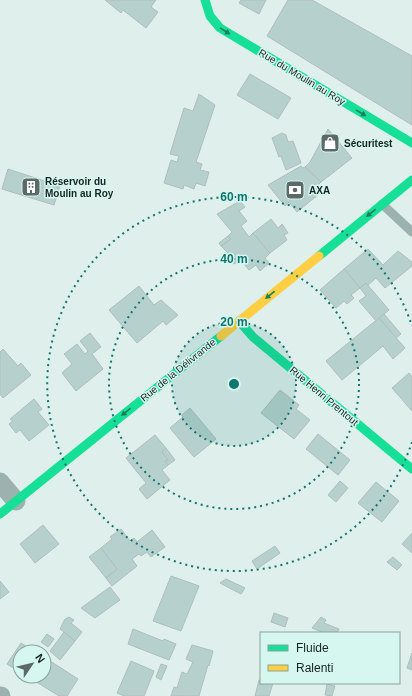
<svg xmlns="http://www.w3.org/2000/svg" width="412" height="696" viewBox="0 0 412 696" font-family="Helvetica,sans-serif">
	<rect width="100%" height="100%" fill="#deefec"/>
	<g fill="#b6d1cd" stroke="#b0bebb">
		<path d="M105,0H156L151,7L158,12L146,28L123,10L121,13Z"/>
		<path d="M241,0H266L259,14L239,3Z"/>
		<path d="M288,0H312L412,56V125L267,36Z"/>
		<path d="M250,74L291,98L278,119L237,95Z"/>
		<path d="M199,94L215,105L196,162L202,164L200,170L209,172L205,186L196,183L194,189L184,185L183,189L164,183L171,160L177,162L179,156L170,154L184,108L193,111Z"/>
		<path d="M328,129L352,158L321,182L305,167L310,162Z"/>
		<path d="M282,133L286,135L288,142L293,141L301,163L286,170L281,156L279,157L272,138Z"/>
		<path d="M301,166L303,168L305,167L321,182L317,186L315,184L319,194L297,212L289,202L285,206L268,185Z"/>
		<path d="M8,169L60,186L54,205L2,189Z"/>
		<path d="M240,201L245,207L239,211L247,221L241,226L249,237L253,233L270,253L265,258L269,263L260,271L256,265L249,270L240,259L236,263L233,264L228,257V253L221,246L231,239L228,236L232,232L217,214Z"/>
		<path d="M271,219L278,228L282,224L288,233L284,235L287,240L270,253L253,233Z"/>
		<path d="M228,236L231,239L221,246L219,243Z"/>
		<path d="M368,249L383,265L398,251L412,262V266L385,288L376,278L368,285L366,283L360,288L344,269Z"/>
		<path d="M344,269L360,288L351,295L354,298L347,304L344,301L336,308L320,290Z"/>
		<path d="M366,283L389,310L376,321L359,301L366,296L360,288Z"/>
		<path d="M139,286L154,305L161,300L178,315L166,325L163,321L137,343L109,310Z"/>
		<path d="M384,314L401,334L396,338L379,318Z"/>
		<path d="M379,318L405,348L393,359L383,346L342,380L326,361Z"/>
		<path d="M90,333L101,347L92,354L103,369L76,391L62,373L72,364L64,354L77,344L85,354L88,351L80,341Z"/>
		<path d="M3,349L18,366L21,363L31,375L3,398L0,394V352Z"/>
		<path d="M409,373L412,377V411L392,388Z"/>
		<path d="M280,390L299,405L296,409L310,420L294,439L261,413Z"/>
		<path d="M34,399L42,409L38,412L49,425L29,441L20,430L16,433L9,424L13,421L10,419Z"/>
		<path d="M190,408L216,439L194,457L170,428L183,417L182,415Z"/>
		<path d="M318,434L350,460L338,475L306,449Z"/>
		<path d="M155,435L166,448L162,452L168,460L165,461L168,465L162,470L170,480L147,499L139,489L146,483L126,458Z"/>
		<path d="M166,448L175,460L168,465L165,461L168,460L162,452Z"/>
		<path d="M340,481L348,488L336,502L328,495Z"/>
		<path d="M376,482L399,501L382,522L358,503Z"/>
		<path d="M43,525L59,544L35,563L20,544Z"/>
		<path d="M121,529L130,541L134,538L137,542L152,530L165,547L151,557L147,552L141,556L139,554L132,559L137,566L112,586L106,578L117,569L101,548L112,539L110,537Z"/>
		<path d="M412,533V553L402,544Z"/>
		<path d="M275,546L280,553L257,569L252,561Z"/>
		<path d="M101,548L117,569L106,578L89,557Z"/>
		<path d="M393,557L402,565L397,570L387,562Z"/>
		<path d="M171,576L199,586L181,631L153,621Z"/>
		<path d="M226,579L245,588L241,594L220,583Z"/>
		<path d="M0,581L9,592L0,599Z"/>
		<path d="M110,587L120,600L95,618L81,608Z"/>
		<path d="M274,613L288,618L285,627L271,622Z"/>
		<path d="M69,617L74,620L71,623L82,632L75,641L60,629L65,619Z"/>
		<path d="M321,617L326,620L324,623L339,629L337,633H324L312,628Z"/>
		<path d="M133,629L163,641L164,639L176,644L169,660L128,644Z"/>
		<path d="M64,632L75,641L60,660L50,651Z"/>
		<path d="M47,634L54,639L48,647L41,642Z"/>
		<path d="M21,643L36,652H20V672L7,664Z"/>
		<path d="M192,645L213,651L209,666L208,665L199,696H171L174,687L177,688L182,672L187,674L193,662L186,659Z"/>
		<path d="M412,653V670L407,668Z"/>
		<path d="M44,657L78,679L67,696H59L30,678L31,676H44Z"/>
		<path d="M131,661L154,671L144,696H124L117,693Z"/>
		<path d="M161,664L167,666L161,680L156,677Z"/>
		<path d="M259,680H261V683H273L269,696H255Z"/>
		<path d="M327,684L335,686L332,696L325,695Z"/>
	</g>
	<g fill="none" stroke-linecap="round" stroke-linejoin="round">
		<path stroke="#9cb2ae" stroke-width="9" d="M382,204L412,232"/>
		<g stroke="#9cb2ae" stroke-width="19">
			<path d="M0,482L16,501"/>
			<path d="M0,696H1"/>
		</g>
		<g stroke="#16e098" stroke-width="9">
			<path d="M205,0L210,16L220,28L412,143"/>
			<path d="M319,256L412,180"/>
			<path d="M239,321L253,337L412,469"/>
			<path d="M0,514L221,336"/>
		</g>
		<path stroke="#ffcf43" stroke-width="9" d="M221,336L319,256"/>
	</g>
	<defs><path id="oneway-solid" d="M-6-.8H1V-3.2L6.5 0L1 3.2V.8H-6Z"/></defs>
	<g fill="#16815c">
		<use href="#oneway-solid" transform="translate(225 31) rotate(32)"/>
		<use href="#oneway-solid" transform="translate(361 113) rotate(31)"/>
		<use href="#oneway-solid" transform="translate(371 213) rotate(141)"/>
		<use href="#oneway-solid" transform="translate(270 295) rotate(141)"/>
		<use href="#oneway-solid" transform="translate(126 412) rotate(141)"/>
	</g>
	<circle cx="234" cy="384" r="62" fill="#0f766e" fill-opacity=".12"/>
	<g fill="none" stroke="#0f766e" stroke-width="2" stroke-dasharray="2 4">
		<circle cx="234" cy="384" r="62"/>
		<circle cx="234" cy="384" r="125"/>
		<path d="M412 442A187 187 0 1 1 412 326"/>
	</g>
	<defs>
		<symbol id="shop-square" viewBox="-11 -11 22 22"><rect x="-9" y="-9" width="18" height="18" rx="4" fill="#5c6a67" stroke="#d6f7f0"/><path d="M-5-2.5h2.3a2.7 3.5 0 0 1 5.4 0H5L5.5 6h-11ZM-1.5-2.5h3a1.5 2.3 0 0 0-3 0Z" fill="#fff"/></symbol>
		<symbol id="building-square" viewBox="-11 -11 22 22"><rect x="-9" y="-9" width="18" height="18" rx="4" fill="#5c6a67" stroke="#d6f7f0"/><path d="M-4-6H4V6H1V3H-1V6H-4ZM-2.5-4.3h1.7v1.8h-1.7ZM.8-4.3h1.7v1.8H.8ZM-2.5-1h1.7V.8h-1.7ZM.8-1h1.7V.8H.8Z" fill="#fff"/></symbol>
		<symbol id="bank-square" viewBox="-11 -11 22 22"><rect x="-9" y="-9" width="18" height="18" rx="4" fill="#5c6a67" stroke="#d6f7f0"/><path d="M-6-4H6V4H-6ZM0-2.3a2.3 2.3 0 1 0 0 4.6a2.3 2.3 0 1 0 0-4.6Z" fill="#fff"/></symbol>
	</defs>
	<g fill-rule="evenodd">
		<use href="#shop-square" x="319" y="132" width="22" height="22"/>
		<use href="#building-square" x="20" y="176" width="22" height="22"/>
		<use href="#bank-square" x="284" y="179" width="22" height="22"/>
	</g>
	<g text-anchor="middle" dominant-baseline="central" stroke-width="3" stroke-linejoin="round" paint-order="stroke">
		<g font-size="10" fill="#16221f" stroke="#d6f7f0">
			<text transform="translate(302 77) rotate(31)">Rue du Moulin au Roy</text>
			<text transform="translate(178 370) rotate(-39)">Rue de la Délivrande</text>
			<text transform="translate(324 396) rotate(40)">Rue Henri Prentout</text>
		</g>
		<g font-size="10" font-weight="bold" fill="#16221f" stroke="#d6f7f0" text-anchor="start">
			<text x="344" y="143">Sécuritest</text>
			<text x="45" y="181">Réservoir du<tspan x="45" dy="12">Moulin au Roy</tspan></text>
			<text x="309" y="190">AXA</text>
		</g>
	</g>
	<circle cx="234" cy="384" r="6" fill="#0f766e" stroke="#d6f7f0" stroke-width="2"/>
	<g font-size="12" text-anchor="middle" font-weight="bold" fill="#0f766e" stroke="#d6f7f0" stroke-width="3" stroke-linejoin="round" paint-order="stroke">
		<text x="234" y="201">60 m</text>
		<text x="234" y="263">40 m</text>
		<text x="234" y="326">20 m</text>
	</g>
	<rect x="260" y="632" width="140" height="52" fill="#d6f7f0" stroke="#89a29c"/>
	<rect x="268" y="645" width="20" height="6" fill="#16e098" stroke="#89a29c"/>
	<text x="296" y="652" font-size="12" fill="#16221f">Fluide</text>
	<rect x="268" y="665" width="20" height="6" fill="#ffcf43" stroke="#89a29c"/>
	<text x="296" y="672" font-size="12" fill="#16221f">Ralenti</text>
	<g transform="translate(32 664) rotate(55)"><circle r="19" fill="#d6f7f0" stroke="#89a29c"/>
	<path d="M0-3L7 15L0 10L-7 15Z" fill="#5c6a67"/>
	<text y="-6" font-size="11" font-weight="bold" text-anchor="middle" fill="#16221f">N</text>
	</g>
</svg>
